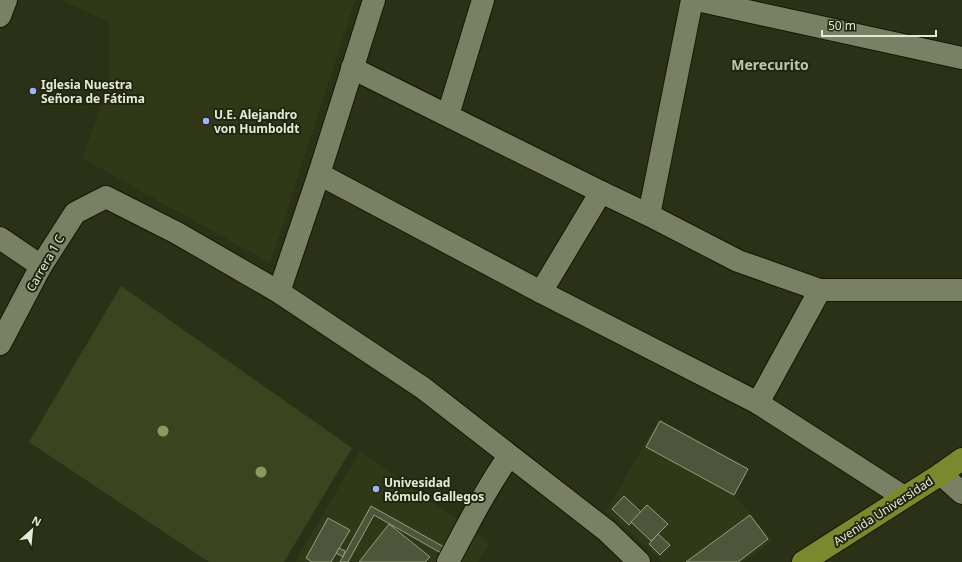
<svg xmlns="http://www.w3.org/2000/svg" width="962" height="562" viewBox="0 0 962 562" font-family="'Noto Sans',sans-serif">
	<rect width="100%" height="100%" fill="#2b3117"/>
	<g fill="#303817">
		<path d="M60,0H355L270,263L82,158L110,83V22Z"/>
		<path d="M659,419L748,469L734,495L773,541L743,562H662L606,511Z"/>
		<path d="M360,451L490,543L478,562H295Z"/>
	</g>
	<path fill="#3c441f" d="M121,286L352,448L284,562H209L29,442Z"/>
	<g fill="#4f553b" stroke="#969e80">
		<path d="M660,421L748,469L734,495L646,447Z"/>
		<path d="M624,496L641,512L629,525L612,509Z"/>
		<path d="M647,505L668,524L651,541L631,522Z"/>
		<path d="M371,506L444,547L441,553L374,515L348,562H340Z"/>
		<path d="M750,515L768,539L738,562H686Z"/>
		<path d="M328,518L350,530L331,562H312L306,558Z"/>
		<path d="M389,524L430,557L425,562H359Z"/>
		<path d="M658,534L670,545L660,555L649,544Z"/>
		<path d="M339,548L345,551L343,557L336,553Z"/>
	</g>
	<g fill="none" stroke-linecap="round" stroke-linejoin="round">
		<defs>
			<g id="minor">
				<path d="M697,0L962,58"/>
				<path d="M0,16L6,0"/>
				<path d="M352,68L601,192L649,215L738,261L820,290H962"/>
				<path d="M448,115L483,0"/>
				<path d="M319,174L541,292L758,403L904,497"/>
				<path d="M649,215L692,0"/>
				<path d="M0,238L41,266"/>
				<path d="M279,292L319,174L374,0"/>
				<path d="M541,292L601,192"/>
				<path d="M0,344L41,266L75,213L106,197L177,233L279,292L423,388L607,531L639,562"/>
				<path d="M758,403L820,290"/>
				<path d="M941,474L962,493"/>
				<path d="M448,562C467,526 486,489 509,456"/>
			</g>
			<path id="major" d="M803,562L941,474L962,459"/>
		</defs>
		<use href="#minor" stroke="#141802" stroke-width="24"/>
		<use href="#major" stroke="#141802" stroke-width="24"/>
		<use href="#minor" stroke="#798064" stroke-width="22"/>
		<use href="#major" stroke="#7a892d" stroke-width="22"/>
	</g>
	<g fill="#8b985e">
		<circle cx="163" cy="431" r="5.5"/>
		<circle cx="261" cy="472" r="5.5"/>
	</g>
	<g fill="#9cb4fd" stroke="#21270e" stroke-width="1.5">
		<circle cx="33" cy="91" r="4"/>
		<circle cx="206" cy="121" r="4"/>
		<circle cx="376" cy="489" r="4"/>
	</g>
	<g text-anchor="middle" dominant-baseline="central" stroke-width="4" stroke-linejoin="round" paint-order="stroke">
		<g font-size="12" font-weight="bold" fill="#e5e9da" stroke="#21270e" text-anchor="start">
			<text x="41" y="84">Iglesia Nuestra<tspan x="41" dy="14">Señora de Fátima</tspan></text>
			<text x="214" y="114">U.E. Alejandro<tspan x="214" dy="14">von Humboldt</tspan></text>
			<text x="384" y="482">Univesidad<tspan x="384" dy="14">Rómulo Gallegos</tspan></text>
		</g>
		<g font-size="12" fill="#e5e9da" stroke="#21270e">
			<text transform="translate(45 263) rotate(-60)">Carrera 1 C</text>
			<text transform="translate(883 511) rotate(-33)">Avenida Universidad</text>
		</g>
		<g font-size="14" font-weight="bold" fill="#bec6a8" stroke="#21270e">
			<text x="770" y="64">Merecurito</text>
		</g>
	</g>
	<g transform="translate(32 530) rotate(27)" stroke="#21270e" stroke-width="3" paint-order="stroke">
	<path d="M0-3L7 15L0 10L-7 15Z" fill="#e5e9da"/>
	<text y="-6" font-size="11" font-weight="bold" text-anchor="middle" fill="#e5e9da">N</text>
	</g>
	<path d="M822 30v6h114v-6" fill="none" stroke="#e5e9da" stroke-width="2"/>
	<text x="828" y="30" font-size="12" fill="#e5e9da" stroke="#21270e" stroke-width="3" paint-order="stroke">50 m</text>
</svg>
